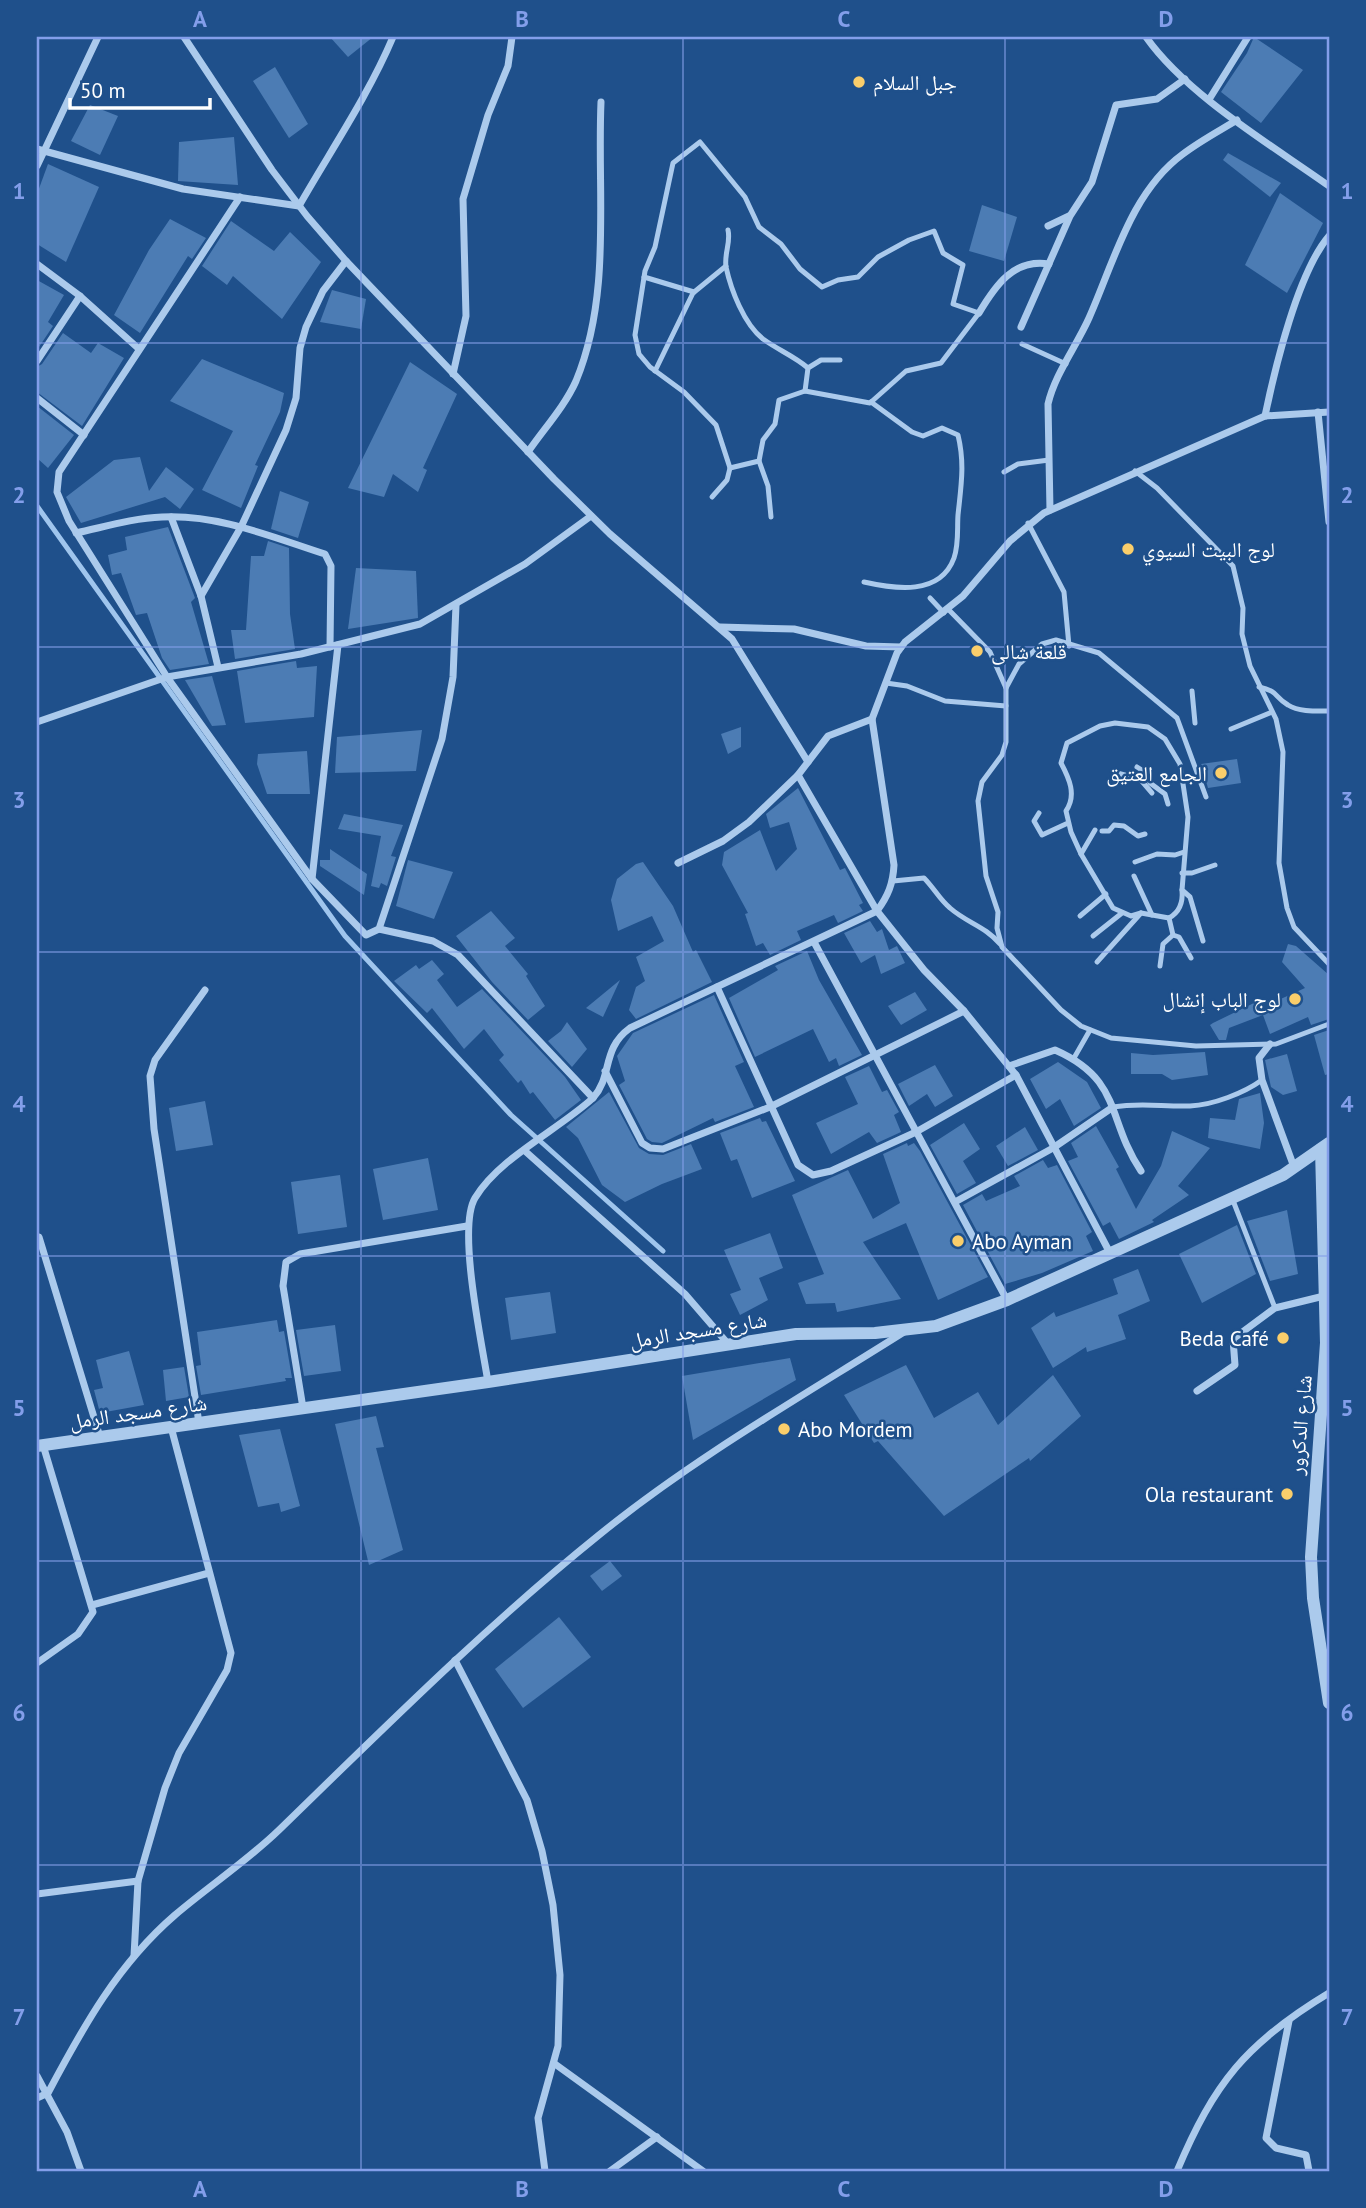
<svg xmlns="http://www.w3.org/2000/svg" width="1366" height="2208" viewBox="0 0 1366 2208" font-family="'PT Sans','Noto Naskh Arabic',sans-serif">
	<rect width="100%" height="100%" fill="#1f508b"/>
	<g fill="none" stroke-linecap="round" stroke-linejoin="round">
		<path stroke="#9fc5ed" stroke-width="5" d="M37,506L345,936L511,1115L663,1251"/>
	</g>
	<g fill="#4c7cb4">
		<path d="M330,37H373L348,57Z"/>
		<path d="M1254,37L1303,70L1261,123L1221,92L1247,53Z"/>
		<path d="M275,67L308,124L289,138L253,81Z"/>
		<path d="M90,105L118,116L100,155L71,141Z"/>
		<path d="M234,137L238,185L178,181L179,142Z"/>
		<path d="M1228,153L1281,183L1270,197L1223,160Z"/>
		<path d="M48,164L99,187L66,262L37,244V194Z"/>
		<path d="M1280,193L1323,223L1287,293L1245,265Z"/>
		<path d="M982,205L1017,217L1004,261L969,251Z"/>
		<path d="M170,219L206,238L192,259L188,256L140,333L114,315L149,250Z"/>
		<path d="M231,221L274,251L290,232L321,262L282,319L233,276L227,285L202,266Z"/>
		<path d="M37,280L64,295L48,322L53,326L37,350Z"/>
		<path d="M332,290L366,299L361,329L320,322Z"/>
		<path d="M63,333L91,353L98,343L124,358L82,426L37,392V367L42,364Z"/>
		<path d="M202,359L284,393L280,412L255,465L258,466L241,508L202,490L233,431L170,401Z"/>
		<path d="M410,362L457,394L423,468L427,470L418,492L393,474L384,497L348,488Z"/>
		<path d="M37,406L74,435L48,468L37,458Z"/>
		<path d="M140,457L149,491L166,467L194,489L180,509L165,497L81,523L66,497L114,460Z"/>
		<path d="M280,491L309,502L298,538L271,529Z"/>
		<path d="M168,527L195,598L191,602L209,664L170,670L162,658L147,613L136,615L121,573L112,575L108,555L127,550L125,537Z"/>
		<path d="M268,541L289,548L290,614L295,649L235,659L231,630H246L251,556H264Z"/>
		<path d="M356,568L416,571L418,618L348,629Z"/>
		<path d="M296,661L297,668L317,666L314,717L245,723L237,671Z"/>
		<path d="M212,676L226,725L212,726L185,680Z"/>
		<path d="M741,727V747L728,754L721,734Z"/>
		<path d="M422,730L416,771L335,773L337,737Z"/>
		<path d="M307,751L310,794H267L257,764L258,754Z"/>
		<path d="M1237,759L1241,783L1208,788L1201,764Z"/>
		<path d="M798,788L840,870L845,868L863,903L859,905L863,911L838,923L834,915L797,931L801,940L770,955L763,943L756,946L745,914L748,913L722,865L724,852L760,830L776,871L797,849L789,822L770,828L766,814Z"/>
		<path d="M344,814L403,825L391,856L396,857L387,886L381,883L379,888L371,886L381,836L338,829Z"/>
		<path d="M330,849L367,874L364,895L320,866V860H330Z"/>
		<path d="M408,860L453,872L434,919L396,906Z"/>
		<path d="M643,862L673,906L693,952L696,950L712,982L636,1019L629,1010L636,987L645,981L636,957L664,941L652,916L618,931L611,900L617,879L636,864Z"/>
		<path d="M491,911L515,938L505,946L528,974L526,976L545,1006L528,1020L492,982L456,936Z"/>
		<path d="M870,921L877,932L882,929L889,950L897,946L905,963L881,974L875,955L861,963L844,933Z"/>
		<path d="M1288,944L1296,946L1329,975V1019L1311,1025L1308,1017L1270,1034L1263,1015L1229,1028L1226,1040H1219L1210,1025L1213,1023L1256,1002L1262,1013L1274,1002L1305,988L1282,962Z"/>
		<path d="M807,951L819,980L862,1055L839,1066L836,1058L829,1062L813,1029L755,1057L729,998L778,970L775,966Z"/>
		<path d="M432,960L444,974L437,980L457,1007L482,989L565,1077L581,1100L555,1120L533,1092L530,1094L521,1080L518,1083L499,1060L504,1055L484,1029L464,1049L432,1008L427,1013L394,981L416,965L419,969Z"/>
		<path d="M620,980L603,1017L586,1008Z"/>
		<path d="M915,992L927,1010L901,1025L888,1006Z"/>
		<path d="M714,995L744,1062L735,1066L754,1107L715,1122L713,1118L662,1143L652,1142L647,1139L619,1085L625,1081L617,1056L633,1033Z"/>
		<path d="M567,1022L587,1049L572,1067L548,1041L561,1031Z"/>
		<path d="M1329,1030V1074L1325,1075L1314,1035Z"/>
		<path d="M1205,1052L1208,1075L1172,1080L1162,1074H1131V1053L1153,1055Z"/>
		<path d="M1287,1054L1297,1091L1283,1095L1271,1087L1265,1060Z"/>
		<path d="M1058,1062L1087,1082L1101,1108L1074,1126L1060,1099L1046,1109L1030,1079Z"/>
		<path d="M935,1065L953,1096L935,1107L927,1094L909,1106L898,1084Z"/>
		<path d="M869,1066L882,1092L887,1090L899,1112L894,1115L901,1132L877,1143L869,1132L831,1154L816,1123L858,1104L845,1077Z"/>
		<path d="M609,1092L639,1148L649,1154L663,1155L691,1144L702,1169L662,1184L625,1202L602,1185L578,1138L566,1127Z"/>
		<path d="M1260,1093L1264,1123L1260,1149L1208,1138L1210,1118L1235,1120L1239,1099Z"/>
		<path d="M205,1101L213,1145L176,1151L169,1108Z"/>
		<path d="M760,1118L762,1122L766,1121L795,1181L752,1198L737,1159L731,1161L720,1133Z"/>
		<path d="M964,1123L980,1149L963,1161L976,1183L957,1194L930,1145Z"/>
		<path d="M1096,1126L1119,1167L1116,1169L1136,1209L1161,1166L1172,1131L1210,1148L1178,1186L1189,1195L1152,1220L1154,1222L1119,1239L1110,1222L1103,1226L1068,1161L1078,1157L1071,1143Z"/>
		<path d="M1025,1127L1038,1150L1008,1166L996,1146Z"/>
		<path d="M907,1143L908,1146L914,1143L920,1151L988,1277L938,1300L906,1223L863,1242L901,1299L837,1312L835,1303L806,1304L798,1283L824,1274L792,1195L848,1170L873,1219L900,1203L883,1154Z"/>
		<path d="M428,1158L438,1210L383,1220L373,1169Z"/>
		<path d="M1043,1160L1048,1168L1057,1165L1092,1232L1086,1236L1093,1251L1042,1273L1005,1284L963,1205L982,1194L986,1201L1020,1186L1014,1176Z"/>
		<path d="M340,1175L347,1227L298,1234L291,1182Z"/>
		<path d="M1287,1210L1298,1274L1270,1281L1247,1221Z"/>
		<path d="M1237,1225L1256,1274L1202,1303L1179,1254Z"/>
		<path d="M770,1233L783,1268L759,1278L768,1300L740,1315L730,1294L741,1290L724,1250Z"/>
		<path d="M1138,1269L1150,1301L1118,1315L1126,1339L1087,1352L1086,1347L1053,1368L1031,1328L1054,1312L1056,1317L1118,1294L1113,1279Z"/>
		<path d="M550,1292L556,1333L511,1340L505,1298Z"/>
		<path d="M277,1320L279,1332L284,1331L292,1378H285L286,1381L201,1395L196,1366L201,1365L197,1332Z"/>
		<path d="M335,1325L341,1371L304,1376L296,1330Z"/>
		<path d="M129,1351L144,1405L100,1413L94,1390L103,1388L96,1360Z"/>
		<path d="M790,1358L796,1380L693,1440L682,1376Z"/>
		<path d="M906,1365L934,1418L978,1392L998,1425L1053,1375L1081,1416L1030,1461L1029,1458L944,1516L878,1441L874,1443L844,1395Z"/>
		<path d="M184,1367L189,1397L166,1401L163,1370Z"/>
		<path d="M376,1416L384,1447L376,1448L403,1550L369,1565L335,1424Z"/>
		<path d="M280,1429L300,1506L281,1512L279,1503L258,1507L239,1435Z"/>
		<path d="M610,1561L622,1576L602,1591L590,1576Z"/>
		<path d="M559,1617L591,1657L523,1708L495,1669Z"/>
	</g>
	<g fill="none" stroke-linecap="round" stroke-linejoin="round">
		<g stroke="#abcaec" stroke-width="5">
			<path d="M700,142L745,197L759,227L781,244L800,269L822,287L838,280L858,277L878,257L909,240L934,231L943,253L963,265L953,304L979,313L941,363L906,371L870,403L805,391L779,400L775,424L763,440L759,461L730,468L716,425L684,392L650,367L639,354L635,335L645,271L655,247L673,163Z"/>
			<path d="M728,230C731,243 724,253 726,267C731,290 744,324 763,339C778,350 794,356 808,368"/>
			<path d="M644,277L694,292"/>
			<path d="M1022,344L1066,364"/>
			<path d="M655,371L693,293L726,266"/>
			<path d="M805,391L808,368L821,360H840"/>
			<path d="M759,461L768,486L771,517"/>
			<path d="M1135,471L1157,488L1233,566L1243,608L1242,634L1250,666L1276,719L1283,752L1279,863L1287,908L1294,927L1329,964"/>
			<path d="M1004,472L1018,464L1049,460"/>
			<path d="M712,497L727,480L730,468"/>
			<path d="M1028,523L1064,592L1069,646"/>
			<path d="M864,582C895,589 940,596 954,558C959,544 957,529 958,515C961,486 965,464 958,435L942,428L923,436L912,432L871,402"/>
			<path d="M930,598L944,613"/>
			<path d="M948,609L990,652L1006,688"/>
			<path d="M886,683L907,686L945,701L1006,706"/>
			<path d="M1259,687C1280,692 1273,696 1288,705C1299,712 1317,711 1329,711"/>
			<path d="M1192,691L1195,723"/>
			<path d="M1231,729L1272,712"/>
			<path d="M1137,767L1148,774L1150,783L1165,794L1168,804"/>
			<path d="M1117,773L1140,779L1152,793"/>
			<path d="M1206,797L1177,718L1099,653L1056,640L1042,644L1019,664L1006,688V742L1002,755L982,782L978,801L986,876L998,912L997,928L1002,947L1061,1010L1081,1026L1111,1038L1196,1046L1276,1044L1329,1024"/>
			<path d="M1039,813L1034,821L1042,835L1068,823"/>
			<path d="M1095,830L1081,854L1071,832L1066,811C1077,795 1069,778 1061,763L1067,743L1100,726L1115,723L1148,727L1165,739L1180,764L1188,817L1182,890L1190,897L1203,941"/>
			<path d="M1102,831H1109L1114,825L1124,826L1138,836L1145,834"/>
			<path d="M1081,854L1113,908L1131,916L1141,913L1169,918C1180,912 1183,901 1182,890"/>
			<path d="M1135,862L1157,854L1175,855L1184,852"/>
			<path d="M1182,873H1192L1215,865"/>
			<path d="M1134,876L1152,915"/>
			<path d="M893,881L924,878C934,888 940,900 950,908C967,923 985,926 1000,944"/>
			<path d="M1080,916L1106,894"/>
			<path d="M1169,918L1173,935L1179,937L1191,958"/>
			<path d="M1093,936L1122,913"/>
			<path d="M1097,962L1141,913"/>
			<path d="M1160,966L1163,944L1173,935"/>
			<path d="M1074,1058L1090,1030"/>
			<path d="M1113,1107C1142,1102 1163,1107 1190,1106C1213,1105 1244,1093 1262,1080"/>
			<path d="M1232,1198L1275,1308"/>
		</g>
		<g stroke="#abcaec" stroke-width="7">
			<path d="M184,37L272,170L307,216L346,261L554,479L610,534L732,639L808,762"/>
			<path d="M1146,37C1187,95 1270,144 1329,186"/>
			<path d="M1210,98L1248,37"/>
			<path d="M37,149L183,189L299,206C331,150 368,96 393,37"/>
			<path d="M37,166L98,37"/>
			<path d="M240,197L59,472L57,492L69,521L167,677L312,879L366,935L379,929L442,739L453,677L456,605"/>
			<path d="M1048,226L1069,216"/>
			<path d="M37,264L80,296L139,349"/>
			<path d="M979,313C995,286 1014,258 1049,264"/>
			<path d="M1021,327L1070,216L1092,182L1116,105L1157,99L1185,79"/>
			<path d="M37,361L80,296"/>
			<path d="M453,374L466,316L463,199L488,115L508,66L512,37"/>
			<path d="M37,398L84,435"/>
			<path d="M1318,412L1329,522"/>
			<path d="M1265,416C1275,368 1298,272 1329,236"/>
			<path d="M528,452C543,430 565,406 576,381C612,294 597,195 601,102"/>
			<path d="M1050,510L1048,404C1055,374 1076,347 1089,318C1114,262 1131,192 1183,154C1200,141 1219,131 1237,120"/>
			<path d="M171,517L201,596L218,667"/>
			<path d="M76,533C104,527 133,518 162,517C218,514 272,537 325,554L331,566L330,647"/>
			<path d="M201,596L241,527L286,430L296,398L300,348L306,327L323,291L346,261"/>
			<path d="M720,627L794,629L866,646L901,647"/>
			<path d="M37,722L167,677L301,654L420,624L525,564L591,516"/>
			<path d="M798,775L877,911L924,970L964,1011L1016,1075L1110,1253"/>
			<path d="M678,863L723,841L749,822L798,775L828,736L872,719"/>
			<path d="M312,879L338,645"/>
			<path d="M379,929L433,941L458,955L593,1098"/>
			<path d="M814,942L1007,1300"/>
			<path d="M717,987L798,1165L813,1175L831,1171L916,1132L1016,1075"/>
			<path d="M1270,1044L1259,1058L1262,1080L1294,1167"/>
			<path d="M1009,1066L1055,1050C1123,1080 1106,1119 1141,1171"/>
			<path d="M605,1071L642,1143L650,1148L663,1149L770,1107L964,1011"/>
			<path d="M525,1151L685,1294L729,1345"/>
			<path d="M955,1202L1053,1148L1113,1107"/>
			<path d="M39,1237L100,1437"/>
			<path d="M488,1382C482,1344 457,1228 475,1198C499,1158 558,1130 593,1098C613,1076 601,1049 630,1028L877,911C888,896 893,884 894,865L872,719L897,653L905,642L963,596L1010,541L1044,513L1265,416L1329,412"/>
			<path d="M1197,1391L1235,1365L1233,1339L1275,1308L1324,1296"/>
			<path d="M303,1408L283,1286L286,1262L300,1254L467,1226"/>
			<path d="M199,1423L154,1129L150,1076L155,1060L205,990"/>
			<path d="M92,1605L209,1573"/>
			<path d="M455,1660L527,1800L542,1851L553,1905L560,1975L558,2046L538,2118L545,2171"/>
			<path d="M37,1663L78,1634L93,1612L43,1445"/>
			<path d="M37,1894L138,1881"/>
			<path d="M134,1956L138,1881L165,1788L179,1753L227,1670L231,1653L171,1427"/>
			<path d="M1289,2021L1266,2138L1276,2148L1306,2155L1309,2171"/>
			<path d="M555,2064L703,2171"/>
			<path d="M37,2076L67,2132L81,2171"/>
			<path d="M37,2098L48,2093C83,2027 118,1964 175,1915C209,1886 247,1861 279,1830C383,1729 486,1626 599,1535C694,1458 801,1397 904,1332"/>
			<path d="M610,2171L657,2137"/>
			<path d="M1177,2171C1214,2083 1246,2043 1329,1993"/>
		</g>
		<g stroke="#abcaec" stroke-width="12">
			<path d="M1321,1149L1326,1343L1311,1557L1313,1598L1329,1703"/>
			<path d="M37,1446L488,1382L796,1334L875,1333L936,1326L1007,1300L1283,1175L1329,1143"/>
		</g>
	</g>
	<path fill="none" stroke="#839eea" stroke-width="2" stroke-opacity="0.55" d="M361,37V2171M683,37V2171M1005,37V2171M37,343H1329M37,647H1329M37,952H1329M37,1256H1329M37,1561H1329M37,1865H1329"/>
	<g fill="#face6b" stroke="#1f508b" stroke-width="2.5">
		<circle cx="859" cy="82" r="7"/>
		<circle cx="1128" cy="549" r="7"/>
		<circle cx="977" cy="651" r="7"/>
		<circle cx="1221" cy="773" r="7"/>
		<circle cx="1295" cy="999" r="7"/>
		<circle cx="958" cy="1241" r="7"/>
		<circle cx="1283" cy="1338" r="7"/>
		<circle cx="784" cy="1429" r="7"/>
		<circle cx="1287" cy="1494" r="7"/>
	</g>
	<g text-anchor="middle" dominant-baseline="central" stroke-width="5" stroke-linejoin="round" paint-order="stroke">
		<g font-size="21" fill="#fff" stroke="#1f508b" text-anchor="start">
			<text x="873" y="82">جبل السلام</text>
			<text x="1142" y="549">لوج البيت السيوي</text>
			<text x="991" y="651">قلعة شالى</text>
			<text x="1207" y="773" text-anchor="end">الجامع العتيق</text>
			<text x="1281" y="999" text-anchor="end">لوج الباب إنشال</text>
			<text x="972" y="1241">Abo Ayman</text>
			<text x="1269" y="1338" text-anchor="end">Beda Café</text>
			<text x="798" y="1429">Abo Mordem</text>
			<text x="1273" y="1494" text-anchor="end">Ola restaurant</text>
		</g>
		<g font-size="21" fill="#fff" stroke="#1f508b">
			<text transform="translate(698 1330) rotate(-9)">شارع مسجد الرمل</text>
			<text transform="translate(138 1412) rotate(-8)">شارع مسجد الرمل</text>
			<text transform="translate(1300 1425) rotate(-85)">شارع الدكرور</text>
		</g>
	</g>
	<rect width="1366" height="2208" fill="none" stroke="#1f508b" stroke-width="77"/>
	<path d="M70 98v10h140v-10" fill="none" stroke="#ffffff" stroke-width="3.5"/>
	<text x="80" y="98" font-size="21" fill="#ffffff" stroke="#1f508b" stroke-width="5" paint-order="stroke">50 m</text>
	<rect x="38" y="38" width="1290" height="2132" fill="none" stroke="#839eea" stroke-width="2.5"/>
	<g font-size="23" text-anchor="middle" font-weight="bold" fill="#839eea">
		<text x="200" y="27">A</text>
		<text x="522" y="27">B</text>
		<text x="844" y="27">C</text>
		<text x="1166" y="27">D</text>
		<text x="19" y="199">1</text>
		<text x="1347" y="199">1</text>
		<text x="19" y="503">2</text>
		<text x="1347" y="503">2</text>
		<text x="19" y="808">3</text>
		<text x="1347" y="808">3</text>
		<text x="19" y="1112">4</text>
		<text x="1347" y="1112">4</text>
		<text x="19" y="1416">5</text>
		<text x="1347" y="1416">5</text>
		<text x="19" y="1721">6</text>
		<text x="1347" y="1721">6</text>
		<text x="19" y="2025">7</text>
		<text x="1347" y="2025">7</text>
		<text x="200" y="2197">A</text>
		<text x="522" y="2197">B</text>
		<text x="844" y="2197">C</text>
		<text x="1166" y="2197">D</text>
	</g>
</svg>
